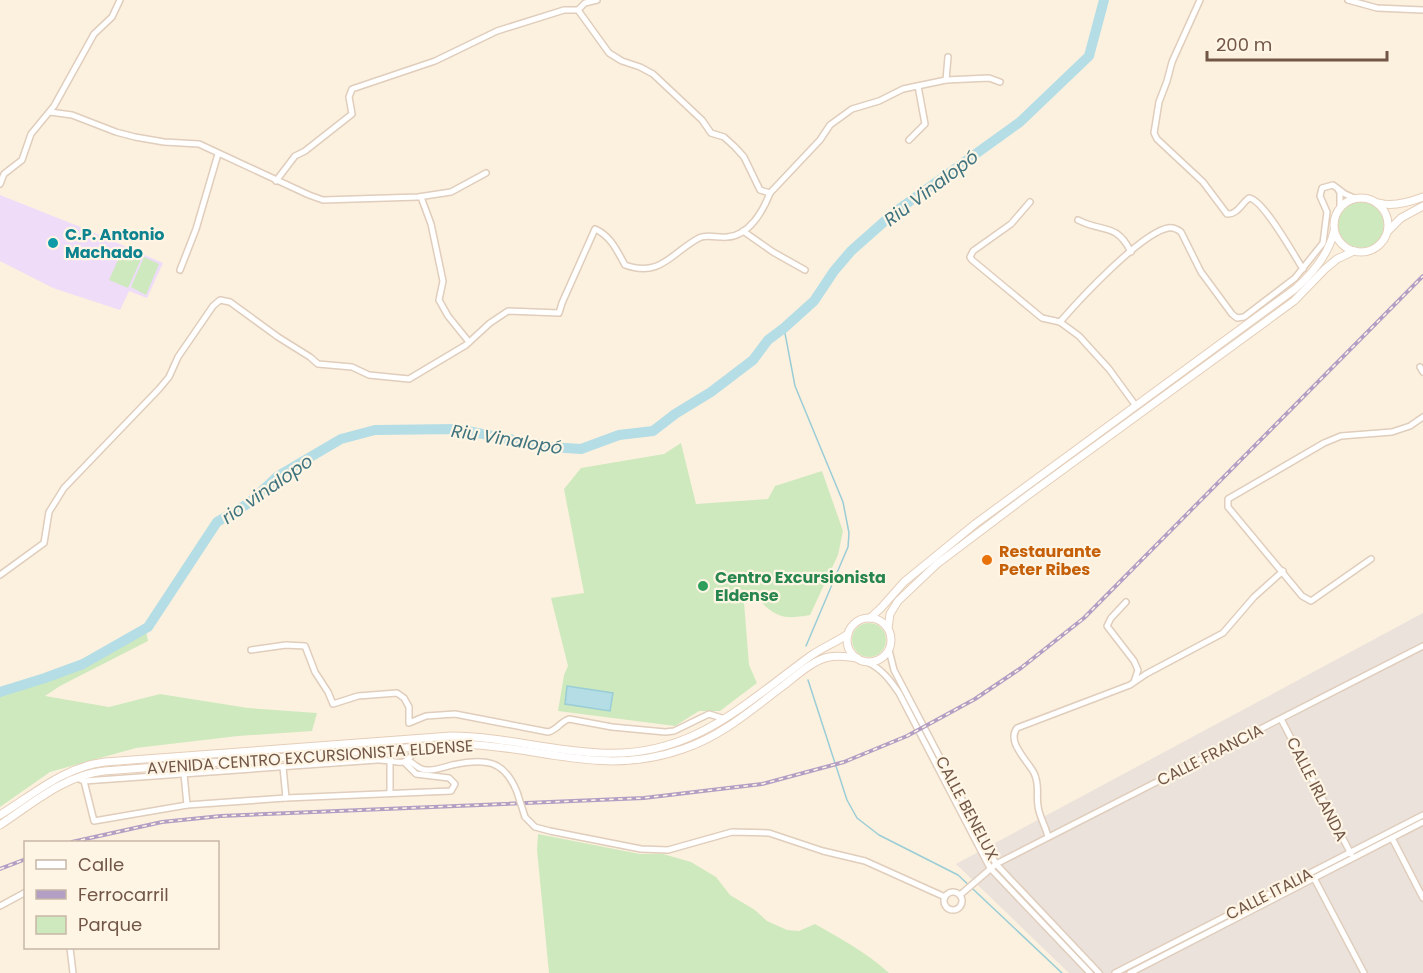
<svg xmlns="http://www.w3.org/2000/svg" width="1423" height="973" viewBox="0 0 1423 973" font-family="Poppins,sans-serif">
	<rect width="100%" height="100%" fill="#fcf1df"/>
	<path fill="#eae2db" d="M1423,613V973H1069L956,864Z"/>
	<path fill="#eedcf8" d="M0,195L88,230L163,263L147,298L129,291L120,310L53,288L0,261Z"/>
	<g fill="#cfe9be">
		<circle cx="1361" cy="225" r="23"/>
		<path d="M123,249L142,257L128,288L109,280Z"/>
		<path d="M144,257L159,264L146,295L131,287Z"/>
		<path d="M681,443L696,504L768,499L775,486L822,471L843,531L838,555L810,615C786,619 778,619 760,601L744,602L749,665L757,683L720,711H699L675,726L558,711L564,675L568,666L551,598L584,593L564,489L581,468L664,454Z"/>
		<circle cx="869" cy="640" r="17"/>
		<path d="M146,631L148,641L60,686L45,696L109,707L160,694L248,708L317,713L312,731L238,736L136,748L50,772L0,807V695L75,669Z"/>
		<path d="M538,834L640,854H663L691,862L716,877L730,895L755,910L767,921L787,930L799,931L815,924C841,939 866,952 889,973H549L537,850Z"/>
	</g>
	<path fill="#b4dde5" stroke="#9acdd6" stroke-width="1.5" d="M567,686L613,693L610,711L565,704Z"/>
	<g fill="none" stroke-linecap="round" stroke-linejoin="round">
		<g stroke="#9acdd6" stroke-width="1.5">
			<path d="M784,328L795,386L843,502L849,533L848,547L842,561L806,646"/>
			<path d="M808,680L847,800L857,818L879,835L958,875L1062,973"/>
		</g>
		<path stroke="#b4dde5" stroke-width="10" d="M0,692L45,678L83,664L148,627L217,522L249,503L278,476L341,439L375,430L457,429L550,447L581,449L619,435L653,431L675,414L711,392L753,360L768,340L784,328L814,301L834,271L851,251L895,212L1020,122L1089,56L1104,0"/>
		<defs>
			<g id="street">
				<path d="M1200,0L1172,62L1167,81L1159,102L1154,133L1157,139L1203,182L1227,214C1237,215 1242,203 1249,198C1263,199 1294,255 1303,269"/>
				<path d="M1348,0L1377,8L1423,10"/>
				<path d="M578,10L585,3L597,0"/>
				<path d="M946,80L948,57"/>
				<path d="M50,112L72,115L116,132L135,137L164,142L199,144L309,195L323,200L418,197L451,192L486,173"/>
				<path d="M909,140L925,124L918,86"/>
				<path d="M0,184L4,174L22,160L31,134L54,106L94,34L112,17L120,0"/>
				<path d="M1338,189L1340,193V207"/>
				<path d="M770,193L820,140L830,125L852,109L879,101L903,89L946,80L989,78L1000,82"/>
				<path d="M421,197L431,224L443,281L439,300L448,316L469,342"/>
				<path d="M1030,202L1011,224L973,251L970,257L972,260L1042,318L1060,322L1079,336L1109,369L1136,406"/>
				<path d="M1078,220C1103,233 1116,222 1131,252"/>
				<path d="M743,231L773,252L805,270"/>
				<path d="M180,270L196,229L218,154"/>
				<path d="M1060,322C1079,300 1141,233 1168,228C1173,227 1177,229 1181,232L1201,272L1232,314L1237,318L1244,317L1295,278L1323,243L1327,212L1320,196L1322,188L1333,185L1345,194L1354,198"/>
				<path d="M1420,367L1423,372"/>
				<path d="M1371,559L1311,601L1302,596L1228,507V499L1324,443L1341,436L1392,432L1410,426L1423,417"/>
				<path d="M0,575L44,543L49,512L64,488L159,389L169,377L178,357L213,306L220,300L230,302L278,337L310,357L318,364L352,367L369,375L409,379L466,345L490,323L508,311L559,313L562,303L595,229C611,236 617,251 625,265C661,278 672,252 699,238C707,234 718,238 727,237C749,236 763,211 770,193L760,190L744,157L735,147L724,137L711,133L702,120L653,74L640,67L622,61L609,53L578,10H564L497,31L435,61L352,89L349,97L352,114L305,151L295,156L276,181"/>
				<path d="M1126,602L1111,618L1107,626L1134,661L1138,670L1134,682"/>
				<path d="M251,650L286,645L305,646L315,672L328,692L333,704L358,696L397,693L404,698L409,707V723L426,716L455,714L548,732C557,730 560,722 569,719L612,727L665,732L674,731L709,714L725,719"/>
				<path d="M889,650L894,670L996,864L1099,973"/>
				<path d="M867,662C882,669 890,680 899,693L990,868L1090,973"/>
				<path d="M1281,719L1351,854"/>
				<path d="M408,760C415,765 421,771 429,770C437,770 445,767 452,765C484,758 504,759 517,792"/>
				<path d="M283,767L286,798"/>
				<path d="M184,774L187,805"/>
				<path d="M81,780L84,781L377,760C401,759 401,772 418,747"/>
				<path d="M84,781L94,821L187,805L286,798L451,791L455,784L449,778L416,774L404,762"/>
				<path d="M390,793V761"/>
				<path d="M525,817L535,827L550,831L641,849L668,850L732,832L769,833L823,851L865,861L945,897"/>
				<path d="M1048,837C1046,827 1039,816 1038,806C1036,794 1040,785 1034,773C1028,761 1006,742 1017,728L1130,685L1146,674L1223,633L1254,597L1283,571"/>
				<path d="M1392,838L1423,898"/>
				<path d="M1314,878L1364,973"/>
				<circle cx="953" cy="901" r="9"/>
				<path d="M960,895L996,864L1423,646"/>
				<path d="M0,906L26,892"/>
				<path d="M70,948L73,973"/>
				<path d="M1115,973L1423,815"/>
				<path d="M1130,973L1423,822"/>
			</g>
			<g id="secondary">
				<circle cx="1361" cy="225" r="27"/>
				<path d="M1379,203C1392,207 1410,202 1423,197"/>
				<path d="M1388,231L1401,218L1423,206"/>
				<circle cx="869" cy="640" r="22"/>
				<path d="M870,618L881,608L904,582L975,524L1295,289C1312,274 1329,253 1334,231"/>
				<path d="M888,628L890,614L898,601L937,564L1027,496L1294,301L1325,269L1337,259L1354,251"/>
				<path d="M0,815C34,794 64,767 105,762L451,736C501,736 549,751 600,753C690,758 741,707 809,657C821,648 835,643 848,634"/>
				<path d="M0,825C32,804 65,775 104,771L458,744C539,745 601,778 683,749C722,736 751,710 783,686C796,676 813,660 829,657C838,655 848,657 857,658"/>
			</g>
		</defs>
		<use href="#street" stroke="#e0cdbb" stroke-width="8"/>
		<use href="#secondary" stroke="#e5ceb9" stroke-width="9"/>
		<use href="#street" stroke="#fff" stroke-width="5"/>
		<use href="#secondary" stroke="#fff" stroke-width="7"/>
		<defs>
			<g id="rail">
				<path d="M72,842L162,822L221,816L644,798L762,784L844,762L907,736L931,723L975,699L1021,668L1084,618L1423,276"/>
				<path d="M0,869L26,859"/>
			</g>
		</defs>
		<use href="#rail" stroke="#b39fc4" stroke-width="4"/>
		<use href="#rail" stroke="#fff5e5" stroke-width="1.5" stroke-dasharray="4.5" stroke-linecap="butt"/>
		<defs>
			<path id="street-bridge" d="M517,792L525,817"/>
		</defs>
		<use href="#street-bridge" stroke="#e0cdbb" stroke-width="8" stroke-linecap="butt"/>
		<use href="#street-bridge" stroke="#fff" stroke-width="5"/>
	</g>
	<circle fill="#0f9aa8" stroke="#fff5e5" stroke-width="2" cx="53" cy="243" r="6"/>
	<circle fill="#e8710a" stroke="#fff5e5" stroke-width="2" cx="987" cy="560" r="6"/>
	<circle fill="#2e9e5b" stroke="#fff5e5" stroke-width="2" cx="703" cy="586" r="6"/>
	<g text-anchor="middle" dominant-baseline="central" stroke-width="4.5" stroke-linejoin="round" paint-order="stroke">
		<g font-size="16" font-weight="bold" fill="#0d838f" stroke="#fff5e5" text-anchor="start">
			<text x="65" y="234">C.P. Antonio<tspan x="65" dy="18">Machado</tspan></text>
		</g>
		<g font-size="16" font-weight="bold" fill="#c56008" stroke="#fff5e5" text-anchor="start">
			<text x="999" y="551">Restaurante<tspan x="999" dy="18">Peter Ribes</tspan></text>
		</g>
		<g font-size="16" font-weight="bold" fill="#27864d" stroke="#fff5e5" text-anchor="start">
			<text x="715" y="577">Centro Excursionista<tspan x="715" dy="18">Eldense</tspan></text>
		</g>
		<g font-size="16" fill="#725747" stroke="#fff5e5">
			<text transform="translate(1210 755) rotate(-27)">CALLE FRANCIA</text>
			<text transform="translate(310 757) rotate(-4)">AVENIDA CENTRO EXCURSIONISTA ELDENSE</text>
			<text transform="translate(1317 789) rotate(63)">CALLE IRLANDA</text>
			<text transform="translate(967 808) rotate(62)">CALLE BENELUX</text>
			<text transform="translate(1269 894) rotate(-27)">CALLE ITALIA</text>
		</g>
		<g font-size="18" font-style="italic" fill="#3f747f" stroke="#fff5e5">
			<text transform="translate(931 188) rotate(-37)">Riu Vinalopó</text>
			<text transform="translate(507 439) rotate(9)">Riu Vinalopó</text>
			<text transform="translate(267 489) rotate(-35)">rio vinalopo</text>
		</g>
	</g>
	<rect x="24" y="841" width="195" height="108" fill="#fff5e5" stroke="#c7b6a6" stroke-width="1.5"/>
	<rect x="36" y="860" width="30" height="9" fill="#ffffff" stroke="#c7b6a6" stroke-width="1.5"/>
	<text x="78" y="871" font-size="18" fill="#725747">Calle</text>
	<rect x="36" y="890" width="30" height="9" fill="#b39fc4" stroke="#c7b6a6" stroke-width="1.5"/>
	<text x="78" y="901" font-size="18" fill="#725747">Ferrocarril</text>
	<rect x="36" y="916" width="30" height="18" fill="#cfe9be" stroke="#c7b6a6" stroke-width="1.5"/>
	<text x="78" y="931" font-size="18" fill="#725747">Parque</text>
	<path d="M1207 51v9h180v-9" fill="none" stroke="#725747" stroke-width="3"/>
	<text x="1216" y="51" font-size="18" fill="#725747" stroke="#fff5e5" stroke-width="4.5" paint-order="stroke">200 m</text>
</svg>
